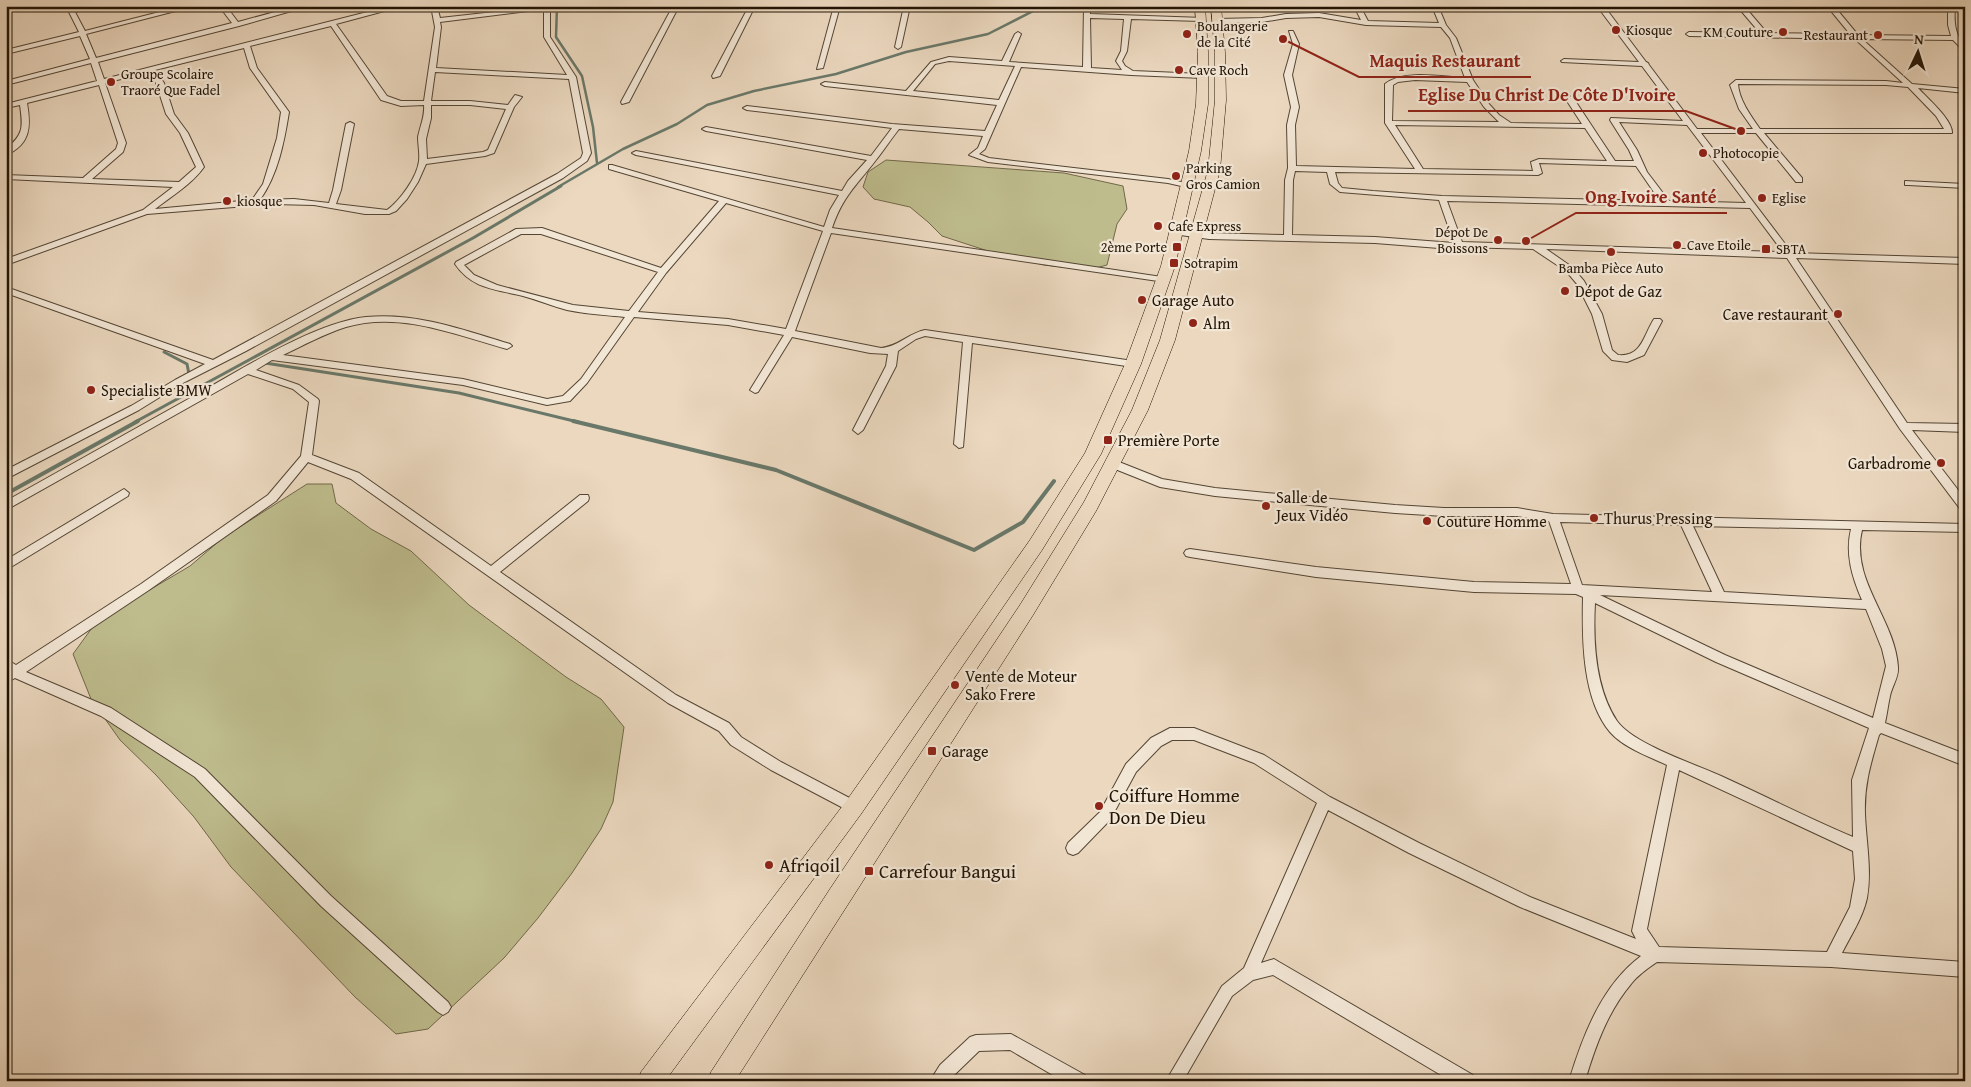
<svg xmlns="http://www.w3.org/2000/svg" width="1971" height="1087" viewBox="0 0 1971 1087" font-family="'Gentium Book Plus',serif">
	<rect width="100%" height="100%" fill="#ebd8bf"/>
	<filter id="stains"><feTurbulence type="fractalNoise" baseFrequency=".004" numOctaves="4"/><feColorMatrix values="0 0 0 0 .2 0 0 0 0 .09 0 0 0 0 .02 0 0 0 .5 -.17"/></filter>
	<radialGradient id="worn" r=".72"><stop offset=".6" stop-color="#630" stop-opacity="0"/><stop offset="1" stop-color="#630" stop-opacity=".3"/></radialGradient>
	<g fill="#bebc8d" stroke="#706849">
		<path d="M886,160L1064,173L1123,186L1127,209L1117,224L1107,265L1088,270L1044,265L991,252L942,236L928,222L910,207L874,199L863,187L868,172Z"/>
		<path d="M307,484H332L336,503L371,529L411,551L469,605L566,677L601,699L624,727L613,802L601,829L572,873L538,918L504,958L428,1029L396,1034L355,997L231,867L194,817L156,775L120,740L91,699L73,654L97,621L190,566L224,537Z"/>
	</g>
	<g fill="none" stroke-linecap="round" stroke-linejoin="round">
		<g stroke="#697869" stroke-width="2.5">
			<path d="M557,6L556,37L582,76L593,127L597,163"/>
			<path d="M558,187L623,149L677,124L707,105L754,91L836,74L906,52L988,34L1043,6"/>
		</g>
		<g stroke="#697869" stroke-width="3">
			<path d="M164,352L187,364L189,374"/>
			<path d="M265,363L459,393L578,422"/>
			<path d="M135,422L473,238L561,186"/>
		</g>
		<g stroke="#697869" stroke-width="4">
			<path d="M573,421L776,470L974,550L1023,522L1054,481"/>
			<path d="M6,494L138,421"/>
		</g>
		<defs>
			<g id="minor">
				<path d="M66,6H72L74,9L95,6L75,12L85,31L183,6H195L86,34L96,58L232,23L219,6H226L238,22L297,6H309L239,26L98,62L104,79L391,6H403L336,24L387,96L401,101H424L435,27L431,6H437L440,18L550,6V37L576,77L591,153L587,161L563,178L246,351L181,384L139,410L6,479V470L131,406L175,380L205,364L6,293V287L213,360L557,174L581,158L583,153L569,79L435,72L431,101H470L508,105L515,95L522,97L514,107L494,153L485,156L426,164L418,182L407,199L396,211L389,214H365L314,205L273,204L147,214L6,265V259L143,210L173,187L6,179V175L83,178L116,149L118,143L99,85L27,103C31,126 31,144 6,155V149C24,134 23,127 20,105L6,108V104L97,81L91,63L6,85V81L90,59L80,36L6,54V50L79,32ZM544,9V37L567,75L436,68L441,27L440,22ZM331,26L381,100L401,106L424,105C425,117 420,126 418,137C418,145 420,153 419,161C417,177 400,201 387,210L336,204L341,190L354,124L350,122L346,124L333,190L329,203L294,199L260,200C278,174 284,143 289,112L257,68L250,46ZM244,48L250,68L281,112L277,138L263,184L252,200L155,209C172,196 192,184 204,167L188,133L174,114L164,83L155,70ZM149,72L156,83L166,114L180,133L196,167L179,182L92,179L123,152L126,143L105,83ZM431,105H470L506,109L488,150L483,152L427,159L426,139L431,118Z"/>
				<path d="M673,6H679L629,102L622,104L621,102Z"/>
				<path d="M749,6H755L720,76L713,78L712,76Z"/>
				<path d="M834,6H840L823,68L817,69Z"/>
				<path d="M904,6H910L901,47L898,49L895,47Z"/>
				<path d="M1084,6H1090V14L1204,18L1205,19L1202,21L1131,19L1127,51L1122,61L1125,66L1133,71L1203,74L1207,76L1203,78L1131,75L1021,67L985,149L979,154L989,158L1168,179L1190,184V188L1168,183L988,162L969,155L978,148L983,136L899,129C891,139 884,150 876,160C856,186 843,196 832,228L1162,277L1165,278V282L831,233L795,331L881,348C898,347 909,333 925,330L1133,361L1138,364L1133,367L972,343L963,447L959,448L954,444L963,342L925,336L916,339L898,351L896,366L863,430L858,434L853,430L886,366L888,354L870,353L792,337L758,392L755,393L750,390L784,335L728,325L634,317L587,383L570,401L547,405L463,385L272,360L256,370L299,385L318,399L319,401L312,455L359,473L491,566L580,495H588L589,498L588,501L500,572L676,695L729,723L741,737L781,762L859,803L861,807L859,811L854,813L849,811L771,770L731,745L719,731L668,703L351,479L308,462L276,501L149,590L26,672L111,708L205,769L331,896L448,1002L451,1007L448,1012L443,1015L438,1012L321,906L195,777L101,716L15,678L6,683V659L16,665L141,584L268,495L301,456L309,402L293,389L248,374L6,510V501C73,463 141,426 208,388C250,364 318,322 366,317C415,312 464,330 510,344L512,346L507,349C456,335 400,311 346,327C324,334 304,345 283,355L463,379L547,399L563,396L581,379L625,317C606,315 586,314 567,310C552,306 538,300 523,296C495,289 472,289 455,264L456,262L516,229L542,228L661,268L719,201L609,169V165H612L824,227L830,210L839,195L636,155L632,153L636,151L842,191L848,181L867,160L706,131L702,129L706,127L871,156L892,128L747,110L743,108L747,106L892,124L985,131L997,105L825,86L821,84L825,82L906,91L931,62L949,57L1002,61L1015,34L1018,32L1021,34L1009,62L1083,67ZM1090,18L1124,19L1121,51L1116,61L1122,70L1091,68ZM949,61L1015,66L999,100L913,91L935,64ZM726,203L823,231L786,329L728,319L638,312L666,273ZM521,234H541L658,272L629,311L573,305L497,285L474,275L464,265Z"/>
				<path d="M1354,6H1360L1368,21L1439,23L1432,6H1438L1446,25L1456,38L1473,80L1489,104L1499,115L1511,123L1582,124L1565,98L1572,96L1615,161H1634L1629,150L1610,120L1611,118L1683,121L1642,66L1562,62L1561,61L1564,59L1639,62L1597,6H1604L1646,62L1648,63L1649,65L1697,129H1753L1739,109L1730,85L1736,80L1886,81L1903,83L1855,39L1689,36L1686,34L1689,32L1760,33L1737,6H1744L1767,33L1850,34L1827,6H1834L1858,35L1951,36L1948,25V11L1929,6H1955C1954,21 1954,34 1965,46V52L1953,40L1862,39L1912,84L1965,89V93L1918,88C1927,98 1953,120 1952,133H1764L1802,178V182H1796L1756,133H1701L1792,253L1965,258V264L1796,258L1907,423L1965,424V432L1912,430L1965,499V511L1961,510L1900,429L1787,258L1546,249L1572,267L1584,281L1602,314L1612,350L1618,355C1642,357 1643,336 1654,319H1660L1662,321L1644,355L1627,362L1612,360L1603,351L1592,314L1577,284L1566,271L1533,249L1459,247L1452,249L1375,243L1209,239L1173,234V230L1176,229L1209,233L1284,235L1285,180L1288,168L1287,125L1291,107L1284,75L1293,44L1289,31H1293L1299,44L1292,75L1299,107L1295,125L1296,166L1415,169L1385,123V84C1403,69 1443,77 1465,78L1450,38L1441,27L1366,25L1319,17L1286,18L1262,22L1217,23L1214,21L1217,19L1262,18L1286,14L1319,13L1361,20ZM1415,80L1467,82L1484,107L1499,122L1392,121L1393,85L1398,82ZM1738,84L1886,85L1908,87L1936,116L1944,129H1760C1751,116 1739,100 1738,84ZM1619,122L1687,125L1746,203L1669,201L1647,172L1637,150ZM1395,125L1585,128L1607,161L1539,159L1531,162L1533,171L1423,169ZM1539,163L1636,166L1660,201L1442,196L1373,191L1342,188L1338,183L1335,172L1538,175L1542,173ZM1295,171L1327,172L1330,184L1340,192L1439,200L1454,243L1375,237L1292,235L1293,180ZM1447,201L1750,208L1783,252L1462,242Z"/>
				<path d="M1905,181L1965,184V188L1908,185H1905Z"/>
				<path d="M1114,460L1162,479L1215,488L1395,505L1444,508H1517L1553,514L1965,524V532L1862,530C1850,581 1895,618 1898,667C1899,677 1892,686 1890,696C1888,705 1887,714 1885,723L1965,754V766L1881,733L1879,735C1871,763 1864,784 1865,814C1866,841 1872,870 1867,898C1863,917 1851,935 1842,953L1965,962V977L1831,967L1657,962C1648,968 1638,975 1631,984C1608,1011 1595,1047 1585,1081H1569C1583,1035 1602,985 1641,956L1520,907L1409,853L1328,810L1261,963L1274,959L1279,962L1473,1075L1475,1081H1451L1273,975L1253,980L1232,996L1183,1081H1166L1222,986L1244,968L1317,803L1254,763L1194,740H1172L1161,746L1136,772L1110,820L1078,853L1073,855L1068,853L1066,848L1068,843L1100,812L1126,764L1151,738L1170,728H1194L1264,755L1330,797L1419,843L1530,897L1636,939L1632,931L1667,765C1648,756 1624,748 1610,732C1582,699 1582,638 1583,597L1576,594L1474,592L1316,577L1190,557L1186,556L1184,553L1186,550L1190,549L1316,567L1474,582L1571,584L1549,521L1517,516H1444L1395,513L1215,496L1160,487L1110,467L1109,464ZM1560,522L1681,525L1712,592L1582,585ZM1693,526L1851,529C1845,554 1852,577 1862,600L1724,592ZM1600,595L1866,609L1882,649L1886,666L1873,718L1725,655ZM1595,603L1716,662L1869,728L1852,780L1853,837C1808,818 1765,796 1721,776C1695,764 1633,744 1617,721C1595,688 1593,641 1595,603ZM1679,770L1853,851L1855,879L1850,907L1827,952L1659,947L1647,929Z"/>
				<path d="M124,489L129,493L128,496L6,570V560Z"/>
				<path d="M1011,1034L1085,1075L1087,1081H1063L1010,1050L979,1051L948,1081H930L940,1065L970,1037L976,1035Z"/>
			</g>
			<g id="primary">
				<path d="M1195,6H1205L1208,52V104L1201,151L1175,266L1141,364L1101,454L1042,550L861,814L665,1081H638L641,1072L847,800L1030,540L1085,453L1125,364L1161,266L1189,151L1196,104L1198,52Z"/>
				<path d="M1211,6H1221L1225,53L1226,100L1220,170L1175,340L1148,410L1096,511L1033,615L735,1081H708L711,1072L830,889L1020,605L1084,502L1132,410L1160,340L1208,170L1215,100V53Z"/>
			</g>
		</defs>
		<use href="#minor" stroke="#544534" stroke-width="2"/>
		<use href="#primary" stroke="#221405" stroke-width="1"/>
		<use href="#minor" fill="#f2e6d5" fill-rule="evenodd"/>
		<use href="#primary" fill="#ebd8bf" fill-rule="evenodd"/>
	</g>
	<g fill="#8f2418" stroke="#f2e6d5" stroke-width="2">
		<circle cx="1616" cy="30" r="5"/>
		<circle cx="1783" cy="32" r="5"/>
		<circle cx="1187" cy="34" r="5"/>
		<circle cx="1878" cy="35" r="5"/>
		<circle cx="1179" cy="70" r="5"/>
		<circle cx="111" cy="82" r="5"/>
		<circle cx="1703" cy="153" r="5"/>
		<circle cx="1176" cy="176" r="5"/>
		<circle cx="1762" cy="198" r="5"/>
		<circle cx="227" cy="201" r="5"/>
		<circle cx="1158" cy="226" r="5"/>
		<circle cx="1498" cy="240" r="5"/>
		<circle cx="1677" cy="245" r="5"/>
		<rect x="1172" y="242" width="10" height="10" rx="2.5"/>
		<rect x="1761" y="244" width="10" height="10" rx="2.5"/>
		<circle cx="1611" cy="252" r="5"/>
		<rect x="1169" y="258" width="10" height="10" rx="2.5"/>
		<circle cx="1565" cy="291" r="5"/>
		<circle cx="1142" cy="300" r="5"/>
		<circle cx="1838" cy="314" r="5"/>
		<circle cx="1193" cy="323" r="5"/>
		<circle cx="91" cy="390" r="5"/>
		<rect x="1103" y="435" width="10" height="10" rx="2.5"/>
		<circle cx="1941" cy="463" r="5"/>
		<circle cx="1266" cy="506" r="5"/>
		<circle cx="1594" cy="518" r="5"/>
		<circle cx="1427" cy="521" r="5"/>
		<circle cx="955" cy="685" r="5"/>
		<rect x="927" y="746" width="10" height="10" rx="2.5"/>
		<circle cx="1099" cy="806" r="5"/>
		<circle cx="769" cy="865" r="5"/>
		<rect x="864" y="866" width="10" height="10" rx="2.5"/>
	</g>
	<g text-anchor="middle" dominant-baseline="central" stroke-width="4.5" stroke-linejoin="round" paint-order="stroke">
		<g font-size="14" fill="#221405" stroke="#f2e6d5" text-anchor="start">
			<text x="1197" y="26">Boulangerie<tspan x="1197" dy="16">de la Cité</tspan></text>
			<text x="1626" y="30">Kiosque</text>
			<text x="1773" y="32" text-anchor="end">KM Couture</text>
			<text x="1868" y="35" text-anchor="end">Restaurant</text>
			<text x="1189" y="70">Cave Roch</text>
			<text x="121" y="74">Groupe Scolaire<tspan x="121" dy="16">Traoré Que Fadel</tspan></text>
			<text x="1713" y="153">Photocopie</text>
			<text x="1186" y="168">Parking<tspan x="1186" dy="16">Gros Camion</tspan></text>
			<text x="1772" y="198">Eglise</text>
			<text x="237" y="201">kiosque</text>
			<text x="1168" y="226">Cafe Express</text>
			<text x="1488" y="232" text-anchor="end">Dépot De<tspan x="1488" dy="16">Boissons</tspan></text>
			<text x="1687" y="245">Cave Etoile</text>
			<text x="1167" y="247" text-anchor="end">2ème Porte</text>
			<text x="1776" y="249">SBTA</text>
			<text x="1184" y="263">Sotrapim</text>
			<text x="1611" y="268" text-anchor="middle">Bamba Pièce Auto</text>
		</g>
		<g font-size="16" fill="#221405" stroke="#f2e6d5" text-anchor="start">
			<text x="1575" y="291">Dépot de Gaz</text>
			<text x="1152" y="300">Garage Auto</text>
			<text x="1828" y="314" text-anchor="end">Cave restaurant</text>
			<text x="1203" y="323">Alm</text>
			<text x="101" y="390">Specialiste BMW</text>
			<text x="1118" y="440">Première Porte</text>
			<text x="1931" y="463" text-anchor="end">Garbadrome</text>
			<text x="1276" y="497">Salle de<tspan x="1276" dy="18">Jeux Vidéo</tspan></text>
			<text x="1604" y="518">Thurus Pressing</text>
			<text x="1437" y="521">Couture Homme</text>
			<text x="965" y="676">Vente de Moteur<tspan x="965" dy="18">Sako Frere</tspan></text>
			<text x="942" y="751">Garage</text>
		</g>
		<g font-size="19" fill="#221405" stroke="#f2e6d5" text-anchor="start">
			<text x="1109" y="795">Coiffure Homme<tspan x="1109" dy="22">Don De Dieu</tspan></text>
			<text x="779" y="865">Afriqoil</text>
			<text x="879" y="871">Carrefour Bangui</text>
		</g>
	</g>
	<path fill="none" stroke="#8f2418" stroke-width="2" d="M1283 39L1359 77H1531M1741 131L1686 111H1408M1526 241L1576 213H1727"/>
	<g fill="#8f2418" stroke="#f2e6d5" stroke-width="2">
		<circle cx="1283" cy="39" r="5"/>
		<circle cx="1741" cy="131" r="5"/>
		<circle cx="1526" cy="241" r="5"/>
	</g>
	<g font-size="18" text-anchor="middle" font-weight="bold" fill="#8f2418" stroke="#f2e6d5" stroke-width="4.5" stroke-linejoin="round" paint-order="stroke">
		<text x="1445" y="67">Maquis Restaurant</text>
		<text x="1547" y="101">Eglise Du Christ De Côte D'Ivoire</text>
		<text x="1651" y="203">Ong Ivoire Santé</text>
	</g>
	<rect width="1971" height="1087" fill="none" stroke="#ebd8bf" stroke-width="25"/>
	<rect x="8" y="8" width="1956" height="1072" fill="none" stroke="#221405" stroke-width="2.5"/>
	<rect x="12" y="12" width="1946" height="1062" fill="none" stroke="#221405"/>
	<g transform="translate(1918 52) rotate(4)" stroke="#f2e6d5" stroke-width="4" paint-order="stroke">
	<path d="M0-4L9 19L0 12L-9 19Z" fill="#221405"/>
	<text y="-8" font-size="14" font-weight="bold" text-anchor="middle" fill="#221405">N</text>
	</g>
	<rect width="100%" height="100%" filter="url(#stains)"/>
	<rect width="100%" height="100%" fill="url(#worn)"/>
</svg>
